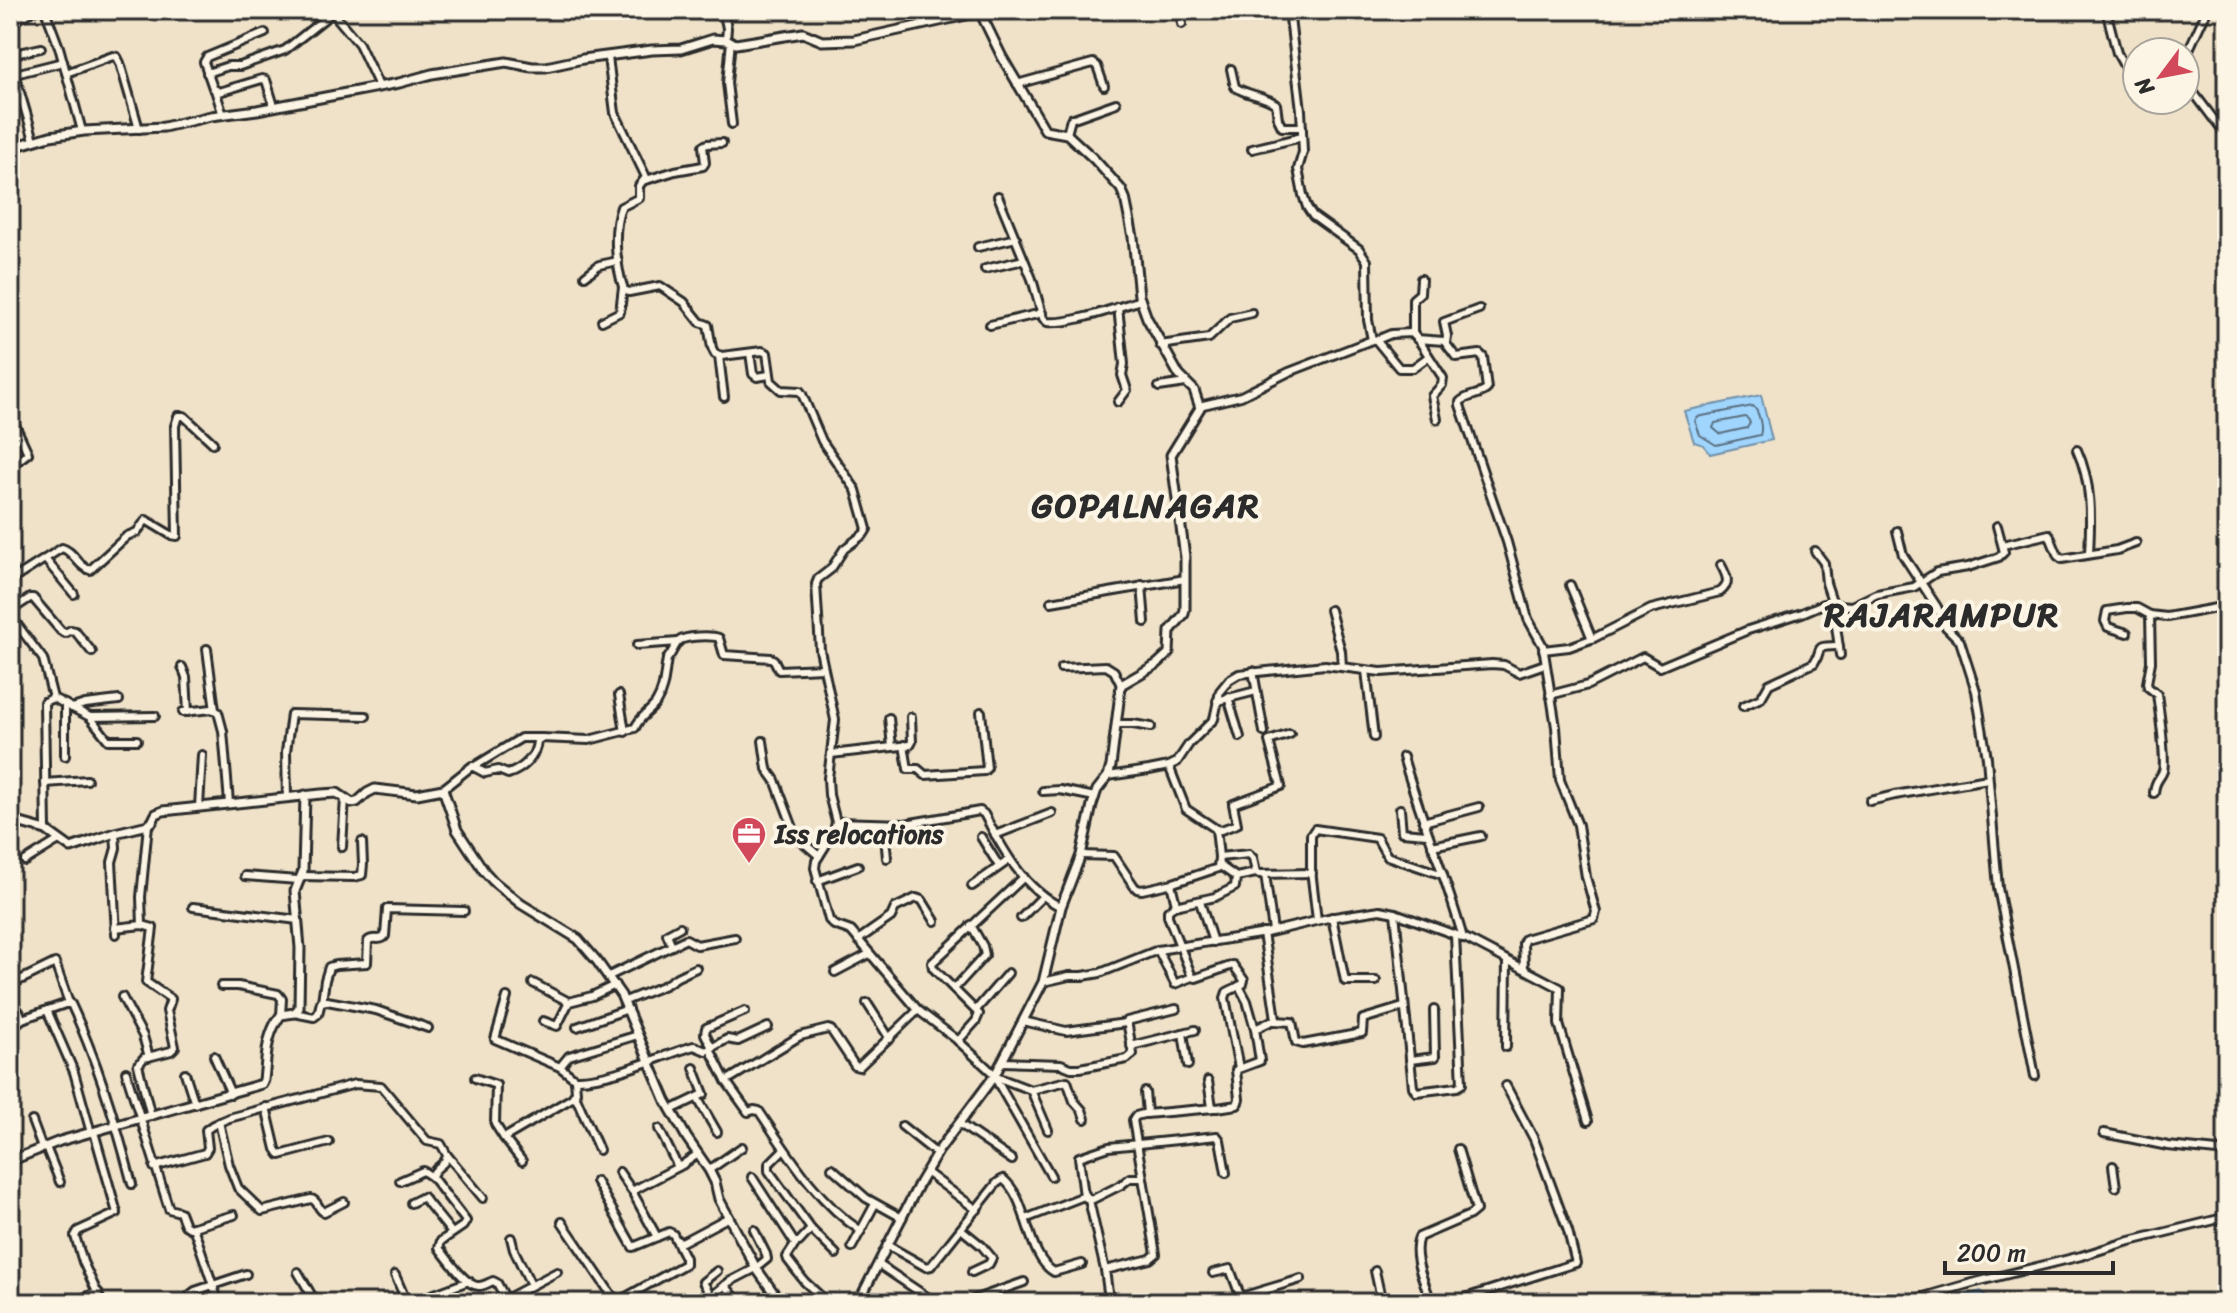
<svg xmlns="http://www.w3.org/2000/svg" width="2237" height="1313" viewBox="0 0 2237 1313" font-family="Sriracha,sans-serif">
	<rect width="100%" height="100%" fill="#efe2c9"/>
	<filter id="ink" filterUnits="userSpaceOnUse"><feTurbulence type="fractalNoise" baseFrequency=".0125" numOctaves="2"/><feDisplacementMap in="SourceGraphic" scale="16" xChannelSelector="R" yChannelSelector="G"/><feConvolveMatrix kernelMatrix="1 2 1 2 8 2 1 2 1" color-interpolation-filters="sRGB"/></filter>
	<g filter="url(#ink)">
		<g fill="#a0d5fe" stroke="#7191aa" stroke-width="2">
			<path d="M1761,395L1772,440L1710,454L1704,445L1694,442L1684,411Z"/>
			<path d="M1981,1291L1993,1303H1935Z"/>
		</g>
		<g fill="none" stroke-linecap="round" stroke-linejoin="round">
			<g stroke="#5a6f7f" stroke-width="2">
				<path d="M1753,406C1759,411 1763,428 1760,435L1716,445L1700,435L1695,421L1697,417Z"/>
				<path d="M1745,417L1748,419L1750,423L1747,428L1720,434L1713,428L1715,423Z"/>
			</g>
			<defs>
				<g id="minor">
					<path d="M45,10L59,47L82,131"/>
					<path d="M723,10L727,28L726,40"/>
					<path d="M1180,10L1182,24"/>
					<path d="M2106,10L2117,53L2137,89"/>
					<path d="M332,12L359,44L379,86"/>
					<path d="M10,23L35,10"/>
					<path d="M265,33L207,57L204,62L213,88L219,92L262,79L266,80L274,106"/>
					<path d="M731,41L727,83L732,124"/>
					<path d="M10,55L41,48"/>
					<path d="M608,57L615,113L646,177L639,186V198L621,207C612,232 616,266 624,290L629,292L660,286L684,302L700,322L708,325L712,348L715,354L722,356L762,351L767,353L771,381L781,390L800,391L802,394L822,441L856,490L867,529L864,534L844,549L831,569L818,579L816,584L820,650L835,720L828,778L829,795L836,822L834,832L816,861L815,868L829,920L834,925L851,931L918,1010L956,1039L995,1075"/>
					<path d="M10,58L34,140"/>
					<path d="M2185,58L2207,10"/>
					<path d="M1231,69L1235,87C1248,96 1264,95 1276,104L1278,119L1282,127H1302"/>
					<path d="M66,73L113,56L117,57L120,63L139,129"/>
					<path d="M207,73L228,66H240L285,50L333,12"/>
					<path d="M15,74L63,62"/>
					<path d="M2185,81L2227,137"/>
					<path d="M1017,84L1093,63L1097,66L1104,86"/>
					<path d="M215,90L223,115"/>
					<path d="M1067,134L1071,119L1116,103"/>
					<path d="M1252,149L1302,137"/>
					<path d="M646,180L675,171L703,166L705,163L703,146L707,144L722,143"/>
					<path d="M998,196L1032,279L1043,318L1047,322C1069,325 1118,307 1141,300"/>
					<path d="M978,247L1016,238"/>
					<path d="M985,269L1024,260"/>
					<path d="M585,276L599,265L618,261"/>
					<path d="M1118,307L1124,364L1122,375L1127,390L1118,402"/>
					<path d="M602,321L620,312L623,287"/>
					<path d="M990,325L1042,313"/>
					<path d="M1413,334V299L1420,293L1421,279"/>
					<path d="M1417,339L1444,341L1456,357L1480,354L1483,357L1487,389C1480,396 1468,394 1460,402V405L1507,542L1528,619L1543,646L1556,727L1560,780L1578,825L1586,877L1596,912L1594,919L1525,939L1523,943L1524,968"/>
					<path d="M1372,340L1379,339L1391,334L1411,333L1416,336L1443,378L1442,385L1432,396L1437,419"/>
					<path d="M1376,340L1399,368H1413L1428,357"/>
					<path d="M1446,343L1447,336L1444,322L1479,309"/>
					<path d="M1160,345L1209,338L1230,318L1252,313"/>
					<path d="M750,353L753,374L757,377L769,375"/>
					<path d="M719,356L724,397"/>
					<path d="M1159,387L1186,383"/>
					<path d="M1199,406L1241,396L1289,372L1372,340L1368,320L1367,261L1359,249L1313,216L1307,207L1303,195L1298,169L1303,152L1301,110L1289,10"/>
					<path d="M10,414L28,453L10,467"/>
					<path d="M2077,450C2092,483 2091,517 2089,553"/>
					<path d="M1897,531L1903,555L1937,607L1946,627L1960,641L1976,691L1987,758L1998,888L2035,1076"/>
					<path d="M2003,545L2049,534L2058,556L2062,559L2117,550L2136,543"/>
					<path d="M1815,551L1824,563L1826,583L1833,604L1840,655"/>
					<path d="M45,559L74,594"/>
					<path d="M10,581L62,548C74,551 78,567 90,570L127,536L137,532L146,520L171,535L177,536L175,426L178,416H184L213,443"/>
					<path d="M1142,585L1145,622"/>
					<path d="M1570,585L1592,639"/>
					<path d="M1051,602L1185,579"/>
					<path d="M1330,610L1341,651L1342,667"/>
					<path d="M10,611L30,598H33L61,631L65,633L71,630L75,631L92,652"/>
					<path d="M10,615L43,659L53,698"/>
					<path d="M2150,615L2151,662L2147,683L2148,687L2157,694C2159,708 2166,760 2163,771C2160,780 2155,779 2154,793"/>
					<path d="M2127,633L2108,627L2105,621L2107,611L2127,608H2137L2150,615L2167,617L2227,606"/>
					<path d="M637,645L678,642"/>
					<path d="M207,649L215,710"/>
					<path d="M1543,650L1569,647L1594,638L1651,609L1720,592C1731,584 1727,576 1721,565"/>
					<path d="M182,667L186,677L188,712"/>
					<path d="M1061,668L1106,666L1114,671L1121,685"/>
					<path d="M1253,671L1264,732"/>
					<path d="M1366,671L1374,737"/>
					<path d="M619,695L625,732"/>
					<path d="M1550,695L1588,685L1643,657L1660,667L1748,630L1802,613L1823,604L1852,606L1877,594L1914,587L1937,572L1968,567L1999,557L2004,552L1997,526"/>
					<path d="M1228,697L1240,737"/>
					<path d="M1217,701L1256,691"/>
					<path d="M65,704V756"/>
					<path d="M1743,706L1761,698L1769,684L1814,663C1825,646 1811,647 1839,646"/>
					<path d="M72,708L85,704L119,700"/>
					<path d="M183,712L212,709L218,712L223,731L229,803"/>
					<path d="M90,717L108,740H137"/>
					<path d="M889,718L892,747"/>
					<path d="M1116,724H1133L1151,727"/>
					<path d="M763,741L767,769L775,780L795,833L805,844L819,856"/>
					<path d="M904,745L908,769H918L925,775L984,771L987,768L981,712"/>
					<path d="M831,754L910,745L912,742L911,717"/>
					<path d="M1403,757C1421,819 1446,877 1463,938"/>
					<path d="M475,766L521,738H541"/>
					<path d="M1169,766L1186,809L1216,829L1221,830L1237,824L1233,804L1281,786L1269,741L1290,734"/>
					<path d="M1108,776L1149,770L1169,766L1177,762L1189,744L1214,719L1220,691L1229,680L1239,674L1325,665L1381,672L1492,664L1504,665L1519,673L1545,664"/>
					<path d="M45,783L87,780"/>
					<path d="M443,789L472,766L485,773L498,770L508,774C523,769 536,757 537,741L541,738L589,740L635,728C640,716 649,713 656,703C665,688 664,675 667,659C672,654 674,646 679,641C685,636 711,635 719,638L724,655L771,658L774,660L779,670L823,668"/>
					<path d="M1043,791L1060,790L1095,797"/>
					<path d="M287,798L286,752L291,714L366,716"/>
					<path d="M1870,801L1895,795L1988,779"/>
					<path d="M199,807L202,755"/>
					<path d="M1400,809L1402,832L1427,834"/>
					<path d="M836,822L905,824L980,811L984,814C1003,850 1023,888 1061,907"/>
					<path d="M1423,822L1479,807"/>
					<path d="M884,825L887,858"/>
					<path d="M46,830L44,702L53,698L90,717L155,716"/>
					<path d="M115,833L116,848L112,862L116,934"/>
					<path d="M995,835L1052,813"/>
					<path d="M981,837L999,866"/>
					<path d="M1432,846L1481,836"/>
					<path d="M342,847L345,798"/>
					<path d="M1081,855L1114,856L1134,886L1137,889L1142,890L1173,883L1218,868L1219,857L1216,829"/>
					<path d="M1219,857L1249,854L1253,858L1256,873L1259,874L1312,873"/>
					<path d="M25,861L59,840"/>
					<path d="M1219,865L1236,877L1256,873"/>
					<path d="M1265,874L1273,931"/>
					<path d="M245,876L298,880"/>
					<path d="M301,876L354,877L362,875L363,864L362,842"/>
					<path d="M817,881L858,866"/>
					<path d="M1171,884L1176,904L1168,911V916L1192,977L1196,978L1233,965L1244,980L1243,984L1227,992L1225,998L1239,1068"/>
					<path d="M972,886L1009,860"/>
					<path d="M1200,902L1213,942"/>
					<path d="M1175,906L1215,897L1235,887L1236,877"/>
					<path d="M193,907L298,920"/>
					<path d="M1395,913L1413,1087L1416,1092L1457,1087L1462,1084L1455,935"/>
					<path d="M1332,917L1345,981H1376"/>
					<path d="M1021,918L1043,896"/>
					<path d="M1317,920L1311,870V835L1315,829L1377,838L1387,856L1443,875"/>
					<path d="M142,925L141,897L148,825"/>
					<path d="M115,928L142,925L153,928L146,982L171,999L167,1011L175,1047L171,1051L144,1058L138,1065L151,1116"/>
					<path d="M858,940L891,917L895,908L916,898L922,900L935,921"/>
					<path d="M672,946L667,934L680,927"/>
					<path d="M1158,950L1175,984L1192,977"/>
					<path d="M835,972L869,954"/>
					<path d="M609,976L686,939L697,945L735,938"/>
					<path d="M1043,982L1069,976H1083L1100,973L1158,950L1266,933L1328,918L1380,910L1395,913L1467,939L1560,988L1559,1024L1588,1121"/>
					<path d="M533,983L569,1002L592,996L615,985"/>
					<path d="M10,985L55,963L69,1003"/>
					<path d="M221,986H238L278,994L282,999L281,1015"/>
					<path d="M1239,986L1247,1001L1255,1029"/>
					<path d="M954,989L985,955L983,946L971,925"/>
					<path d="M122,997L143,1036L149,1057"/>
					<path d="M507,997L495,1039L560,1067L575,1079C610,1080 660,1056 694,1046L706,1051L727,1039L738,1041L768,1027"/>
					<path d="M10,999L20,1013L22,1019L10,1030"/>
					<path d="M322,1001L325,980L329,967L336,965L367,963L368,941C373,936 381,942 385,936L387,909L464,911"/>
					<path d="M625,1001L665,985L677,977L696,968"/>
					<path d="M867,1003L890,1039"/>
					<path d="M47,1010L74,1072L91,1133"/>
					<path d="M976,1010L1008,973"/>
					<path d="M294,1013L314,1017L318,1014L321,1002L327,1001L376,1010L428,1028"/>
					<path d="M22,1019L65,1004H71C98,1062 116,1122 132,1184"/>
					<path d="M543,1021L557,1026L569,1002"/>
					<path d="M1023,1021L1066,1031L1126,1023"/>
					<path d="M1274,1021L1292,1022L1296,1042L1303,1044L1362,1033L1363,1019L1403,1007"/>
					<path d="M577,1027L628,1009"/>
					<path d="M1183,1033L1188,1065"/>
					<path d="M958,1041L976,1021L979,1014L933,968L932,963L1024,877"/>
					<path d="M1131,1046L1195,1030"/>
					<path d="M1506,1047L1507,961"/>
					<path d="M712,1048L705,1034L706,1028L745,1011"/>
					<path d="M710,1049L726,1081L746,1109L748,1112L754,1110L759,1111C788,1154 817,1202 861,1231"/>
					<path d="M214,1056L231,1094"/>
					<path d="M1410,1060L1435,1057L1434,1010"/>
					<path d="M1002,1062L1061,1064L1071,1068H1080L1127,1059L1133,1054L1127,1021L1176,1009"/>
					<path d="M560,1067L569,1056L638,1035"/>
					<path d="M126,1072L169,1209L180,1212L185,1225L190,1228L234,1215"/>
					<path d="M185,1073L195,1104"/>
					<path d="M994,1076L1051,1176"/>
					<path d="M994,1076L1031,1090L1048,1130"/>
					<path d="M475,1078L496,1085L495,1124L504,1138"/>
					<path d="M726,1081L800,1036L828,1029L831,1030L855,1066L859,1067L918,1010"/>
					<path d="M1208,1081L1212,1107L1217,1108L1237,1105L1239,1099L1236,1070L1260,1061L1255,1029L1276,1019L1263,933"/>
					<path d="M1031,1090L1067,1081L1074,1101L1082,1110L1085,1119"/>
					<path d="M575,1095L599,1150"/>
					<path d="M698,1099L717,1132"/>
					<path d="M266,1107L276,1149L280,1155L329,1142"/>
					<path d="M671,1110L704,1094L694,1068"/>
					<path d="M1146,1114L1214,1108"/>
					<path d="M32,1121L42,1148"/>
					<path d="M219,1122L229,1165L238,1188L262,1211L311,1199C318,1200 318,1210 324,1212L344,1202"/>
					<path d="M960,1124L1012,1160"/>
					<path d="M902,1126L937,1154"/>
					<path d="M659,1129L678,1167"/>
					<path d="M94,1132L117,1213L78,1231L75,1236L83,1262L102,1303"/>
					<path d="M2104,1133L2168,1146L2227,1152"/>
					<path d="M46,1147L60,1182"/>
					<path d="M784,1149L769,1164V1171L811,1229L836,1254"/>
					<path d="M447,1155L483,1198"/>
					<path d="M522,1161L504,1138L572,1098L576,1092L575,1079"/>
					<path d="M2113,1166L2116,1187"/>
					<path d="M154,1167L205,1153L208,1148L206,1130L213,1125L229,1118L355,1084L381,1086L427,1141L441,1144L447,1155C447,1165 433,1167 432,1177L466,1221L463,1226L441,1241L439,1248C447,1257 466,1287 479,1286C484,1286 488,1283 493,1281L497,1283L508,1303"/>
					<path d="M832,1168L866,1198L902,1218"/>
					<path d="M709,1170L742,1147"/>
					<path d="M619,1172L632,1191L682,1165L698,1154"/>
					<path d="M926,1172L977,1210"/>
					<path d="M752,1177L794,1242H799L811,1229"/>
					<path d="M400,1181L423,1171L432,1177"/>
					<path d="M596,1181L633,1247L669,1232L673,1234L676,1240L682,1242L729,1217"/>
					<path d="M634,1191V1195L657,1237"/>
					<path d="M1085,1194L1089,1200L1105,1270"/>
					<path d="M1085,1197L1089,1200L1093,1199L1121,1185L1130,1178H1142"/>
					<path d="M411,1203L423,1197L452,1233"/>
					<path d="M1025,1219L1084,1196L1079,1157L1109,1147L1217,1136L1220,1140L1226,1173"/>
					<path d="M562,1222L617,1303"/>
					<path d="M193,1227L219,1303"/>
					<path d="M961,1229L982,1246L992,1258L989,1264L972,1272"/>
					<path d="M511,1238L514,1250L531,1285"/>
					<path d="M796,1243L787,1257L788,1260L805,1282L828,1303"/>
					<path d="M887,1245L926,1267L931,1266L997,1183L1003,1179C1029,1199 1026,1256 1054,1272L1082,1264"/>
					<path d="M852,1247L875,1204"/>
					<path d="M878,1264L936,1303"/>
					<path d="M1375,1271L1382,1303"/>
					<path d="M298,1272L316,1303"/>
					<path d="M1213,1273L1230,1269L1243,1303"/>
					<path d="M395,1275L407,1303"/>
					<path d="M725,1285L739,1303"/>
					<path d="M711,1296L703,1282L717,1271"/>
					<path d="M506,1299L557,1272"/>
					<path d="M617,1302L685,1264V1258L676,1240"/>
					<path d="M1431,1302C1425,1283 1411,1256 1419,1237L1470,1215L1476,1210L1458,1149"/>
					<path d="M71,1303L98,1292"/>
					<path d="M191,1303L190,1295L195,1291L246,1274"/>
					<path d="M410,1303L469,1281"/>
					<path d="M703,1303L729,1282L756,1268L767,1259L766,1254L754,1230"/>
					<path d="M964,1303L1024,1282"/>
					<path d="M1106,1303L1109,1299L1105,1270L1150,1259L1156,1254L1133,1120L1136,1116L1147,1113L1145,1092"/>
					<path d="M1179,1303L1188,1301L1193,1303"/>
					<path d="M1221,1303L1301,1279"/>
					<path d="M1429,1303L1439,1300L1445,1303"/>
					<path d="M1449,1303L1576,1263L1568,1231L1534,1139L1506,1086"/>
					<path d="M1903,1303L1972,1283L2081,1256L2126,1242L2227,1217"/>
				</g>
				<g id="tertiary">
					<path d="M10,148L50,136L84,131L164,127L211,116L257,110L399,83L432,74L506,62L532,67H546L583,59L652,50L681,49L713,39L726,40L736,44L803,33L822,41L854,40L980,12L1002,57L1045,130L1067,134L1094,159L1121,189L1125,198L1133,237L1139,296L1147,318L1179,375L1194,390L1200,408L1171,455L1185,557V609L1184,614L1170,631L1169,653L1157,664L1121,685L1111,766L1108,776L1097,790L1092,805L1081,855L1061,907L1043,982L995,1075L939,1150L920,1182L858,1303"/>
					<path d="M10,820L46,830L71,848L115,833L148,825L152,822L156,814L163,811L321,794L337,793L352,803L357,802L367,793L375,789L417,794L443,789L457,830L484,871L494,882L521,904L578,939L597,961L621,995L666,1101L687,1138L709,1170L715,1182L719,1199L756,1268L781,1303"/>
					<path d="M10,1161L60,1141L262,1084L264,1080C267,1057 265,1035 281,1015L294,1013L299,1008L300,948L295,891L303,871L305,795"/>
				</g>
			</defs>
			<use href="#minor" stroke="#2b2b2b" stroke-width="12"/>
			<use href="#tertiary" stroke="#2b2b2b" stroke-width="13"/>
			<use href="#minor" stroke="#fcf5e5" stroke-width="6"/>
			<use href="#tertiary" stroke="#fcf5e5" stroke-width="7"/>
		</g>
	</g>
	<defs>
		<symbol id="office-pin" viewBox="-11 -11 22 30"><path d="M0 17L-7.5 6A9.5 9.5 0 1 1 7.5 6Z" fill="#d1495b" stroke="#fcf5e5"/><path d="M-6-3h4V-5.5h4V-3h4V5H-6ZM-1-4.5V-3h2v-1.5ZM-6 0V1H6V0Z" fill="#fff"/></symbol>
	</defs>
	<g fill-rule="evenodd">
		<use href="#office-pin" x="729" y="814" width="40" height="54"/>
	</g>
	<g text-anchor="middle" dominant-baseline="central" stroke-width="8" stroke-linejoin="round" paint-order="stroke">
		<g font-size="26" font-weight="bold" fill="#2b2b2b" stroke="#fcf5e5" text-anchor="start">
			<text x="775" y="834">Iss relocations</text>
		</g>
		<g font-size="34" font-weight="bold" letter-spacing="2" fill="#2b2b2b" stroke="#fcf5e5">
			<text x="1146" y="506">GOPALNAGAR</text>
			<text x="1942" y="615">RAJARAMPUR</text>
		</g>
	</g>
	<rect width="2237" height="1313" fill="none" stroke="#fcf5e5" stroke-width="40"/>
	<rect x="20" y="20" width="2197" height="1273" fill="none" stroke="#2b2b2b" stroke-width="3" filter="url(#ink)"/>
	<g transform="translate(2161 76) rotate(238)"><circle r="38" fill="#fcf5e5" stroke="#a8a49b" stroke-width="2"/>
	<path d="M0-6L14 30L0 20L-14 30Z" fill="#d1495b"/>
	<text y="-12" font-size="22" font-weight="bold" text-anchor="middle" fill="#2b2b2b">N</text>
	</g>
	<path d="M1945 1261v12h168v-12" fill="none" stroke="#2b2b2b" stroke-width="4"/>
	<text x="1957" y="1261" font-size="24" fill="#2b2b2b" stroke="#fcf5e5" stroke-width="6" paint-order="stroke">200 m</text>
</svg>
